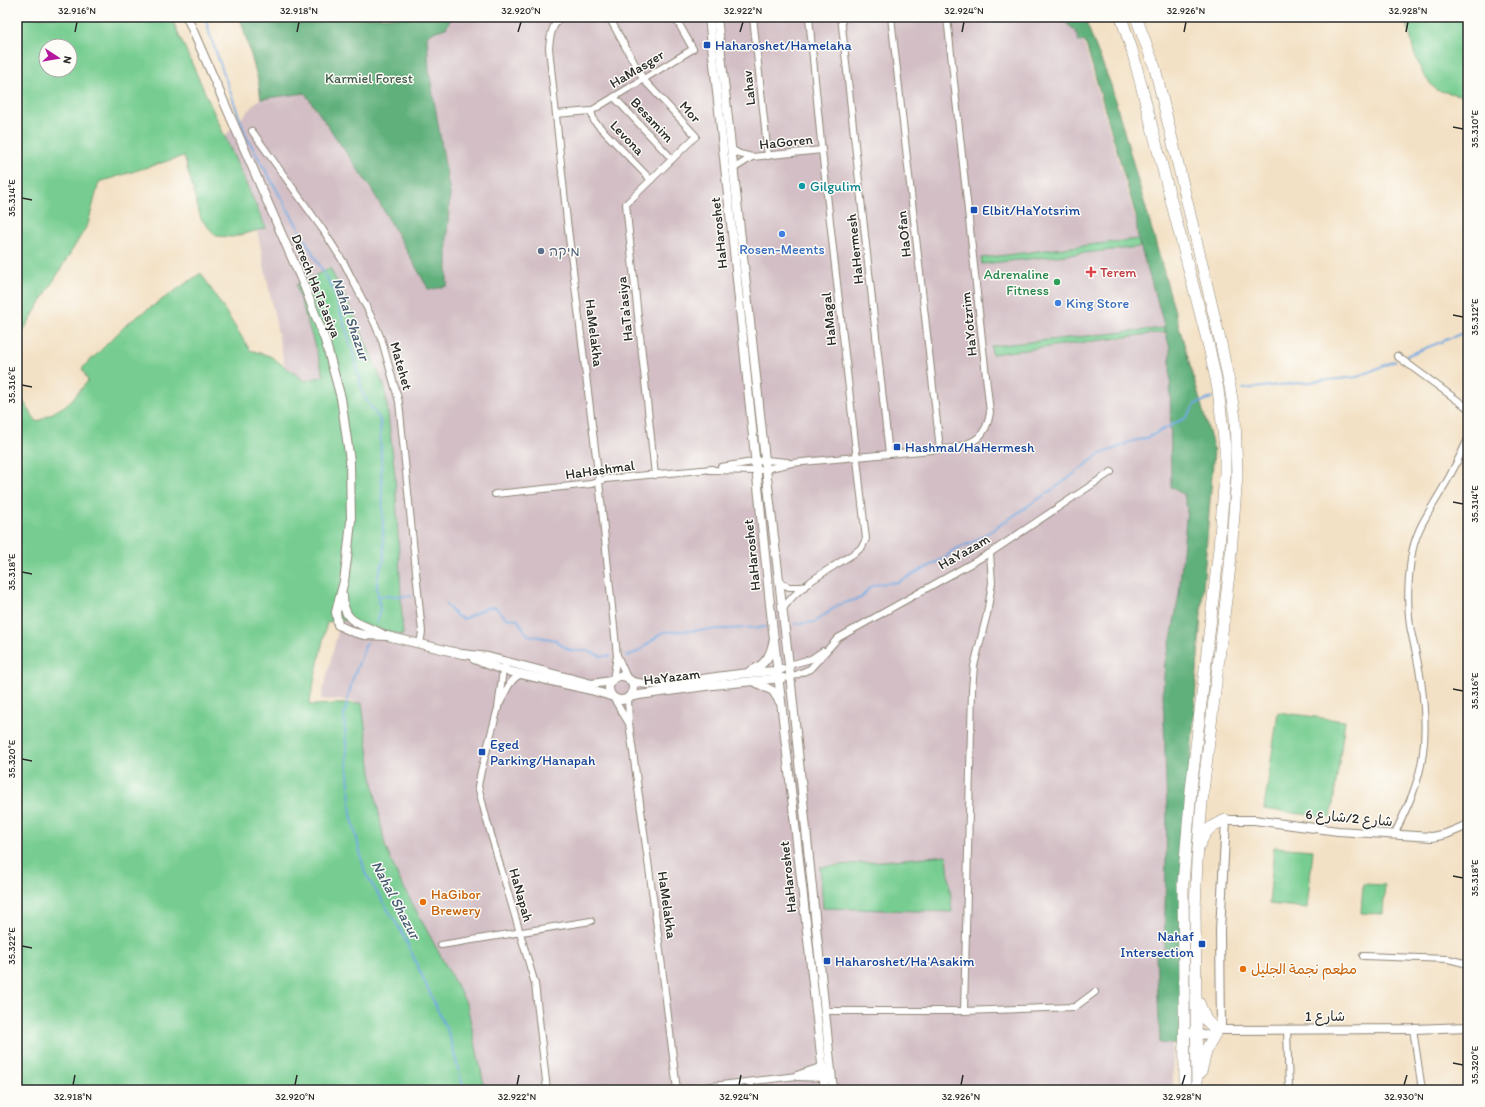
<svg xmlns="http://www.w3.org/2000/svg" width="1485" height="1107" viewBox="0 0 1485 1107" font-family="Itim,'Playpen Sans Arabic','Playpen Sans Hebrew',sans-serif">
	<rect width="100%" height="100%" fill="#fdfcf7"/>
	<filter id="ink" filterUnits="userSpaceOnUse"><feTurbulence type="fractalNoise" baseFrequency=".025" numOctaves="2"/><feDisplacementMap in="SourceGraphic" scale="8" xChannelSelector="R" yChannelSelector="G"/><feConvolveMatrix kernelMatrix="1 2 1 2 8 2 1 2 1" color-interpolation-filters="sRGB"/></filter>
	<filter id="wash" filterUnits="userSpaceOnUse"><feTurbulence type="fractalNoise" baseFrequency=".012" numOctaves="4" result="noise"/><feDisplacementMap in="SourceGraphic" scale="16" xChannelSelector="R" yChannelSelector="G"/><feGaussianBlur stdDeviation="0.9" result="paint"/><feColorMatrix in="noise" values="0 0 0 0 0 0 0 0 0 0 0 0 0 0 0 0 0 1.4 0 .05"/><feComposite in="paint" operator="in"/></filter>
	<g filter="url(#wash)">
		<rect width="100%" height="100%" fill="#f3e1c5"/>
		<path fill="#d2bec4" d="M335,17H1076L1198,433L1171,832L1173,1090H400L359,717L355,701L321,699L338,631L252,205L224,137Z"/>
		<g fill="#77cd91" stroke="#517c5e" fill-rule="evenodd">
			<path d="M17,17H171L266,228L232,237L216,236L201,219L184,156L99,182L88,224L17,341ZM46,46H70V70H46Z"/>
			<path d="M1406,17H1468V97L1436,90L1424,76L1414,53Z"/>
			<path d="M1138,239L1140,247L982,264L981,258Z"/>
			<path d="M330,268L357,321L385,389L395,475L403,635L346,620L327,622L309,705L362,703L371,772L385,846L398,877L467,1005L485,1090H17V664L22,658L17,654V392L37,422L68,404L88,381L82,368L95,356L128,323L201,273L250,350L270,356L305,381L324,376L296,285Z"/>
			<path d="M1164,328L1165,332L992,354L991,346Z"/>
			<path d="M1278,712L1345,721L1331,818L1264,809Z"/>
			<path d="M1274,847L1313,850L1307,908L1269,904Z"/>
			<path d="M947,855L952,912L823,908L820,867Z"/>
			<path d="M1363,884L1385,885L1383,914L1361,913Z"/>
		</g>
		<g fill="#61b07b" stroke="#466e53">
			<path d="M240,17H452L446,28L436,31L427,36L429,71L450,194L447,235V286L429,290L372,190L305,93L261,99L258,80Z"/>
			<path d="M1065,17H1084L1111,85L1214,450L1201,614L1191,757L1181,1045L1160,1043L1156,954L1164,955L1167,812L1163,691L1165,662L1172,634L1179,594L1187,508L1184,495L1171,487L1170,349L1160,310L1138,239L1136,216L1085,41L1079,42L1075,30L1067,24Z"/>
		</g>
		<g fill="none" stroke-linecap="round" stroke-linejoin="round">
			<g stroke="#72a9e0" stroke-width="2">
				<path d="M205,17L210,35L246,136L333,289L354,355L363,395L380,420L384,560C380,568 377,576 377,585C377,600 384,608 376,623"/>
				<path d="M1406,356L1468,331"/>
				<path d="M1243,389L1357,377L1395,361"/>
				<path d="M378,596H412"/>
				<path d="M445,604L457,616L464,619L486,608L495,607L506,618L517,619L524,630L528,635L556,640L561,645L572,651H588L601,656H610"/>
				<path d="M795,624L815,622L838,605L861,598L870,587L879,584L898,582L945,558L953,550L971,543L991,531L1059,485L1100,454L1117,448L1129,442L1147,438L1168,427L1187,417L1195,404L1212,398"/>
				<path d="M366,644L352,681L344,716L351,814L365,873L403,934L449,1035L464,1090"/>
				<path d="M626,656L638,652L660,634L664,632L766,627"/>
			</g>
		</g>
	</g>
	<g filter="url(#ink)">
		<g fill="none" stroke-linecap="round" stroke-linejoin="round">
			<defs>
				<g id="street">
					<path d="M561,17C552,25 550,36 549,48L567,221L599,481L617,656L613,679"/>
					<path d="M609,17L643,79L696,136L626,204L655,475"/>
					<path d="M753,17L768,156"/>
					<path d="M841,17L889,454"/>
					<path d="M891,17L940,449"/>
					<path d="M614,97L672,159"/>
					<path d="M591,111L594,121L651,180"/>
					<path d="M556,114L591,111L693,49L675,17"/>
					<path d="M252,131L323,230L344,263L375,324L382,341L399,402L422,632L420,644"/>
					<path d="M731,149L740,154L752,157L822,150"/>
					<path d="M733,169L752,157"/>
					<path d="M1397,356L1468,408"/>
					<path d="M721,467L766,460L787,462"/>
					<path d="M709,470L757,471L792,463L953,448C975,443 986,437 990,413L947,17"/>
					<path d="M495,494L591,484L605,479L712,469"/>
					<path d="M780,583L789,587H804"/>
					<path d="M783,609C798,585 832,568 856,552L862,547L866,539L821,142L809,17"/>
					<path d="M618,657L627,678"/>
					<path d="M507,663L503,670L498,708L481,771L478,786L487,821L535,984L547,1090"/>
					<path d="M789,665L811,659L823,651"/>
					<path d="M791,677L810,669L838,638L990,553L1111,472"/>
					<path d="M628,698L629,723L658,934L677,1090"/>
					<path d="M614,699L628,722"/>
					<path d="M500,703C506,692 509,679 522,674"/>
					<path d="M1394,835C1407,808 1420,782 1423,752C1427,725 1423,686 1417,659C1415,648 1412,637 1410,626C1407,604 1408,581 1411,559C1415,529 1429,513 1443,488C1452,473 1460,456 1468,439"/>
					<path d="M441,945L591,921"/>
					<path d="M1363,956L1448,959L1468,964"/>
					<path d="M824,1011H964L972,690L974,666L987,614L992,583L990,553"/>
					<path d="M964,1011L1075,1007L1095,992"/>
					<path d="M1413,1029L1422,1090"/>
					<path d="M1287,1030L1289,1090"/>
					<path d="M751,1082L752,1090"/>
					<path d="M679,1090L797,1076"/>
				</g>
				<g id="secondary">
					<path d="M187,17L305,288L325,340L341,398L350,461L351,521L347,559L344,581L336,612L338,625L353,632L364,635L387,636L462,654L488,657L592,684L611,681"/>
					<path d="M709,17L736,270L770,604L825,1090"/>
					<path d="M717,17L766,469L789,665L833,1090"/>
					<path d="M343,596C343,625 362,623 382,634"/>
					<path d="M474,659L503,670L591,690L611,696"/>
					<path d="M750,671C764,666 770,657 773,643"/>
					<circle cx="621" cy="688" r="12"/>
					<path d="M630,681C659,689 688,681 716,677C737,674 757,672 778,671L782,669"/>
					<path d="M755,682L773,691L780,702"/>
					<path d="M629,697L639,695L713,685L783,678"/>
					<path d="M1221,1030L1220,930L1226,820H1254L1338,831L1432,837L1446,834L1468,825"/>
					<path d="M1192,1033C1202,1036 1212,1035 1221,1030L1413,1029L1468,1027"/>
					<path d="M797,1076L823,1067L827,1070"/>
					<path d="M798,1076L824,1077L827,1075"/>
				</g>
				<g id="highway">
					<path d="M1121,17L1132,50L1209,347L1218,389L1225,448V475L1219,548L1191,790L1183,883L1185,1090"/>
					<path d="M1136,17L1155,68L1221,344L1230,387L1235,418L1237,475L1230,566L1203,791L1197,860L1195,910L1197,1090"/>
					<path d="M1200,844C1206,829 1212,825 1226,820"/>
					<path d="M1199,1003L1206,1020L1215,1029"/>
					<path d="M1201,1072L1207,1048L1215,1034"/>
				</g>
			</defs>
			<use href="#street" stroke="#8f8678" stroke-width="8"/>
			<use href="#secondary" stroke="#8f8678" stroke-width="10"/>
			<use href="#highway" stroke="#8f8678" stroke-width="12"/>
			<use href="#street" stroke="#fff" stroke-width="6"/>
			<use href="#secondary" stroke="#fff" stroke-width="8"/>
			<use href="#highway" stroke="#fff" stroke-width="11"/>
		</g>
	</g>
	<path fill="none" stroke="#2b2b2b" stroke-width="1.5" d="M75,32L77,22M297,32L299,22M518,32L521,22M740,32L743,22M962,32L964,22M1184,32L1186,22M1406,32L1408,22M1453,127L1463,129M22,198L32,200M1453,315L1463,317M22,385L32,387M1453,502L1463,504M22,572L32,574M1453,689L1463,691M22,759L32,761M1453,876L1463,878M22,946L32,948M1453,1063L1463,1065M73,1085L75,1075M295,1085L297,1075M517,1085L519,1075M739,1085L741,1075M961,1085L963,1075M1182,1085L1185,1075M1404,1085L1407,1075"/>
	<g fill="#1a4fb4" stroke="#fdfcf7" stroke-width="1.5">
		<rect x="703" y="41" width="8" height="8" rx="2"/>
		<rect x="970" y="206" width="8" height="8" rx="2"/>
		<rect x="893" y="443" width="8" height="8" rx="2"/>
		<rect x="478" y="748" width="8" height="8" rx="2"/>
		<rect x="1198" y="940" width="8" height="8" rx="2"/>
		<rect x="823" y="957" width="8" height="8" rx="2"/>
	</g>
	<circle fill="#0f9aa8" stroke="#fdfcf7" stroke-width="1.5" cx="802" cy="186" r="4"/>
	<g fill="#3f7fe0" stroke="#fdfcf7" stroke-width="1.5">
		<circle cx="782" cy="234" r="4"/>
		<circle cx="1058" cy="303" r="4"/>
	</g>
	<circle fill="#5c6f8a" stroke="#fdfcf7" stroke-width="1.5" cx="541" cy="251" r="4"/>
	<path fill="#e0444e" stroke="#fdfcf7" stroke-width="1.5" d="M1089 266h4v4h4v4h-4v4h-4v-4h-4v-4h4z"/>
	<circle fill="#2e9e5b" stroke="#fdfcf7" stroke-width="1.5" cx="1057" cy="282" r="4"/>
	<g fill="#e8710a" stroke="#fdfcf7" stroke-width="1.5">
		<circle cx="423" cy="902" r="4"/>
		<circle cx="1243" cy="969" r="4"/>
	</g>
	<g text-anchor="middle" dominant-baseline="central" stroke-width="3" stroke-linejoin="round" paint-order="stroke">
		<g font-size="14" fill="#164399" stroke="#fdfcf7" text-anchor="start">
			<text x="715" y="45">Haharoshet/Hamelaha</text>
			<text x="982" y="210">Elbit/HaYotsrim</text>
			<text x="905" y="447">Hashmal/HaHermesh</text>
			<text x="490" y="744">Eged<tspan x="490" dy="16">Parking/Hanapah</tspan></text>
			<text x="1194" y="936" text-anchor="end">Nahaf<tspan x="1194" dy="16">Intersection</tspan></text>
			<text x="835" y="961">Haharoshet/Ha'Asakim</text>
		</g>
		<g font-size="14" fill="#2b2b2b" stroke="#fdfcf7">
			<text transform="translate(637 69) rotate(-31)">HaMasger</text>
			<text transform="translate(749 88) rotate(-96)">Lahav</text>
			<text transform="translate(690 112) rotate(48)">Mor</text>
			<text transform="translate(652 120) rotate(47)">Besamim</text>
			<text transform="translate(627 138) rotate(46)">Levona</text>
			<text transform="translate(786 142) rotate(-6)">HaGoren</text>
			<text transform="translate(719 233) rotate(-96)">HaHaroshet</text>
			<text transform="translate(904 234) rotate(-96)">HaOfan</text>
			<text transform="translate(855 249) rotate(-96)">HaHermesh</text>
			<text transform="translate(316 286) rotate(68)">Derech HaTa'asiya</text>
			<text transform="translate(625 309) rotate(-96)">HaTa'asiya</text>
			<text transform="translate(829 319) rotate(-96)">HaMagal</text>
			<text transform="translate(969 324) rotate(-96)">HaYotzrim</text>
			<text transform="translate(594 333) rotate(83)">HaMelakha</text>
			<text transform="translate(401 366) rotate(74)">Matehet</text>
			<text transform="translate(600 470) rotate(-8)">HaHashmal</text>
			<text transform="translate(964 552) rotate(-30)">HaYazam</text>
			<text transform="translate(752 555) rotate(-96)">HaHaroshet</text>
			<text transform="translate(672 677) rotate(-7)">HaYazam</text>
			<text transform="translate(1349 818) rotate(5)">شارع 2/شارع 6</text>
			<text transform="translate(788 877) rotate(-96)">HaHaroshet</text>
			<text transform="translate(521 895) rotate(74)">HaNapah</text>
			<text transform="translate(667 905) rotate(82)">HaMelakha</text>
			<text x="1325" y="1016">شارع 1</text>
		</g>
		<g font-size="14" fill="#425c4a" stroke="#fdfcf7">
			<text x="369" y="78">Karmiel Forest</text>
		</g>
		<g font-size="14" fill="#0d838f" stroke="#fdfcf7" text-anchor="start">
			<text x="810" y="186">Gilgulim</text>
		</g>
		<g font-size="14" fill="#366cbe" stroke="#fdfcf7">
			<text x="782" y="249">Rosen-Meents</text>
			<text x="1066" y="303" text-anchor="start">King Store</text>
		</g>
		<g font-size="14" fill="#4e5e75" stroke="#fdfcf7" text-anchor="start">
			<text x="549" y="251">מיקה</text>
		</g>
		<g font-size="14" fill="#be3a42" stroke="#fdfcf7" text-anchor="start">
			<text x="1100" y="272">Terem</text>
		</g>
		<g font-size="14" fill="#27864d" stroke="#fdfcf7" text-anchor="end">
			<text x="1049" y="274">Adrenaline<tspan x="1049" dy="16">Fitness</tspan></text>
		</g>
		<g font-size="14" fill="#c56008" stroke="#fdfcf7" text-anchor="start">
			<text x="431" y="894">HaGibor<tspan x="431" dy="16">Brewery</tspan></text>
			<text x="1251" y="969">مطعم نجمة الجليل</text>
		</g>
		<g font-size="15" font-style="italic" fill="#475d73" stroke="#fdfcf7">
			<text transform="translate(351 319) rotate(71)">Nahal Shazur</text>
			<text transform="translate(396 900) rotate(62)">Nahal Shazur</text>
		</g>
	</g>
	<rect width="1485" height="1107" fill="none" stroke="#fdfcf7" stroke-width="44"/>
	<g transform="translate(58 58) rotate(102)"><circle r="19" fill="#fdfcf7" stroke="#a9a8a5"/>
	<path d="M0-3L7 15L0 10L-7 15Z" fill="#b5179e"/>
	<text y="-6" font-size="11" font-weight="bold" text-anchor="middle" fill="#2b2b2b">N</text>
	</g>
	<rect x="22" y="22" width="1441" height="1063" fill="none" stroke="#2b2b2b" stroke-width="1.5"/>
	<g font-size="10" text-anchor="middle" fill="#2b2b2b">
		<text x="77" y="14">32.916°N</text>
		<text x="299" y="14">32.918°N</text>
		<text x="521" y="14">32.920°N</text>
		<text x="743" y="14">32.922°N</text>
		<text x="964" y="14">32.924°N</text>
		<text x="1186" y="14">32.926°N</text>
		<text x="1408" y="14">32.928°N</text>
		<text transform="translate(1474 129) rotate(-90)" y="4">35.310°E</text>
		<text transform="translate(11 198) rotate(-90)" y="4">35.314°E</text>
		<text transform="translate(1474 317) rotate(-90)" y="4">35.312°E</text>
		<text transform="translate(11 385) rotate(-90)" y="4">35.316°E</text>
		<text transform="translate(1474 504) rotate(-90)" y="4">35.314°E</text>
		<text transform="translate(11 572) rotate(-90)" y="4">35.318°E</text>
		<text transform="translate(1474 691) rotate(-90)" y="4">35.316°E</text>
		<text transform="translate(11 759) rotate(-90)" y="4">35.320°E</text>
		<text transform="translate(1474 878) rotate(-90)" y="4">35.318°E</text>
		<text transform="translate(11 946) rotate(-90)" y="4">35.322°E</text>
		<text transform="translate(1474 1065) rotate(-90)" y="4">35.320°E</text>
		<text x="73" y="1100">32.918°N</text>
		<text x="295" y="1100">32.920°N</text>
		<text x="517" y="1100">32.922°N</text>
		<text x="739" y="1100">32.924°N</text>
		<text x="961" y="1100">32.926°N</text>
		<text x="1182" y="1100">32.928°N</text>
		<text x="1404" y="1100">32.930°N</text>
	</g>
</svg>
